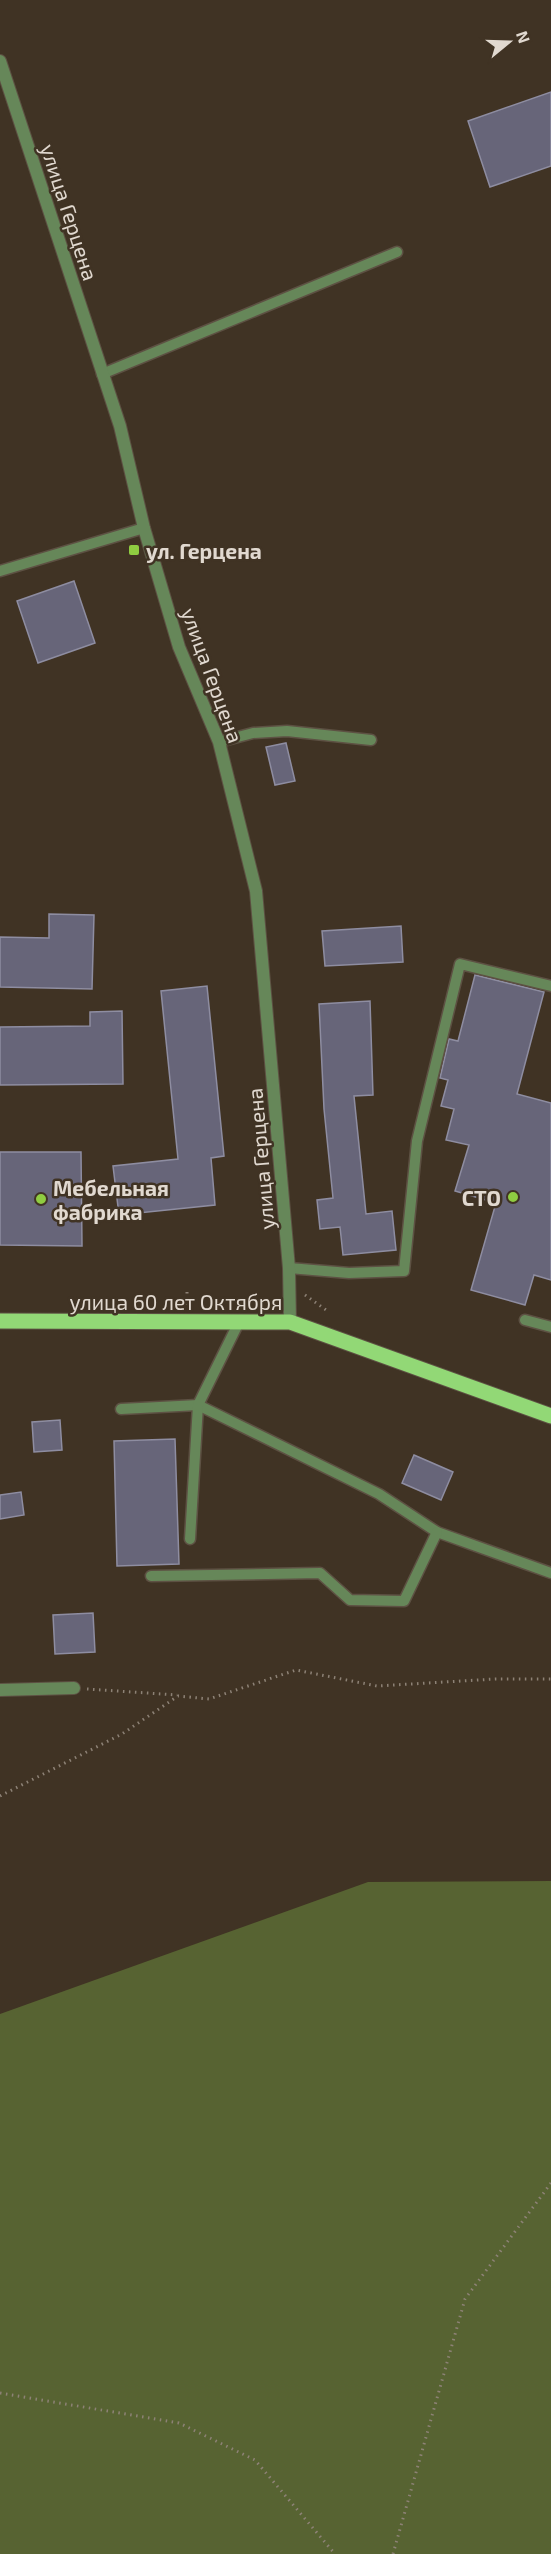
<svg xmlns="http://www.w3.org/2000/svg" width="551" height="2554" viewBox="0 0 551 2554" font-family="'Exo 2',sans-serif">
	<rect width="100%" height="100%" fill="#403324"/>
	<path fill="#576332" d="M551,1881V2554H0V2014L368,1882Z"/>
	<g fill="#676579" stroke="#8e8da1" stroke-width="1.5">
		<path d="M551,92V166L490,187L468,121Z"/>
		<path d="M74,581L95,643L38,663L17,601Z"/>
		<path d="M286,743L295,781L275,785L266,747Z"/>
		<path d="M49,914L94,915L92,989L0,987V937L49,938Z"/>
		<path d="M401,926L403,962L325,966L322,931Z"/>
		<path d="M475,975L544,992L517,1094L551,1103V1280L534,1275L525,1305L471,1290L496,1203L455,1191L469,1145L446,1140L454,1109L441,1106L448,1080L440,1078L449,1039L458,1041Z"/>
		<path d="M207,986L224,1156L211,1158L215,1205L119,1215L113,1166L178,1159L161,991Z"/>
		<path d="M370,1001L373,1095L354,1096L366,1214L392,1211L396,1250L343,1255L340,1227L320,1229L317,1200L333,1198L324,1109L319,1004Z"/>
		<path d="M122,1011L123,1084L0,1085V1027L90,1026V1012Z"/>
		<path d="M0,1152H81L82,1246L0,1245Z"/>
		<path d="M60,1420L62,1450L34,1452L32,1422Z"/>
		<path d="M175,1439L179,1564L117,1566L114,1441Z"/>
		<path d="M414,1455L453,1472L441,1500L402,1483Z"/>
		<path d="M21,1492L24,1515L0,1519V1495Z"/>
		<path d="M93,1613L95,1652L55,1654L53,1615Z"/>
	</g>
	<g fill="none" stroke-linecap="round" stroke-linejoin="round">
		<defs>
			<g id="service">
				<path d="M102,374L397,252"/>
				<path d="M0,571L144,528"/>
				<path d="M219,742L253,733L287,731L371,740"/>
				<path d="M289,1268L349,1273L404,1271L417,1141L460,964L551,986"/>
				<path d="M525,1320L551,1327"/>
				<path d="M121,1409L198,1405L379,1494L437,1532L551,1573"/>
				<path d="M190,1539L198,1405L239,1322"/>
				<path d="M151,1576L320,1573L350,1600L404,1601L437,1532"/>
			</g>
			<g id="minor">
				<path d="M0,61L120,426L144,528L179,647L219,742L256,891L289,1268L290,1322"/>
				<path d="M0,1690L74,1688"/>
			</g>
			<path id="primary" d="M0,1321L290,1322L551,1416"/>
		</defs>
		<use href="#service" stroke="#5d5143" stroke-width="13"/>
		<use href="#minor" stroke="#5d5143" stroke-width="14"/>
		<use href="#primary" stroke="#5d5143" stroke-width="17"/>
		<g stroke="#8d8276" stroke-width="3" stroke-dasharray="1.5 4.5" stroke-linecap="butt">
			<path d="M187,1292V1305"/>
			<path d="M305,1295L329,1312"/>
			<path d="M87,1689L177,1695"/>
			<path d="M0,1796L122,1734L178,1696L209,1699L296,1670L377,1686L495,1679H551"/>
			<path d="M0,2393L179,2423L255,2460L335,2554"/>
			<path d="M393,2554L465,2299L551,2183"/>
		</g>
		<use href="#service" stroke="#668759" stroke-width="10"/>
		<use href="#minor" stroke="#668759" stroke-width="12"/>
		<use href="#primary" stroke="#92d876" stroke-width="15"/>
	</g>
	<g fill="#8fcd41" stroke="#403324" stroke-width="2">
		<rect x="128" y="544" width="12" height="12" rx="3"/>
		<circle cx="513" cy="1197" r="6"/>
		<circle cx="41" cy="1199" r="6"/>
	</g>
	<g text-anchor="middle" dominant-baseline="central" stroke-width="5" stroke-linejoin="round" paint-order="stroke">
		<g font-size="21" fill="#e1d9d0" stroke="#403324">
			<text transform="translate(70 212) rotate(72)">улица Герцена</text>
			<text transform="translate(213 675) rotate(70)">улица Герцена</text>
			<text transform="translate(260 1159) rotate(-95)">улица Герцена</text>
			<text x="176" y="1301">улица 60 лет Октября</text>
		</g>
		<g font-size="21" font-weight="bold" fill="#e1d9d0" stroke="#403324" text-anchor="start">
			<text x="146" y="550">ул. Герцена</text>
			<text x="53" y="1187">Мебельная<tspan x="53" dy="24">фабрика</tspan></text>
			<text x="501" y="1197" text-anchor="end">СТО</text>
		</g>
	</g>
	<g transform="translate(509 42) rotate(71)" stroke="#403324" stroke-width="4.5" paint-order="stroke">
	<path d="M0-4.5L10 22L0 15L-10 22Z" fill="#e1d9d0"/>
	<text y="-9" font-size="16" font-weight="bold" text-anchor="middle" fill="#e1d9d0">N</text>
	</g>
</svg>
